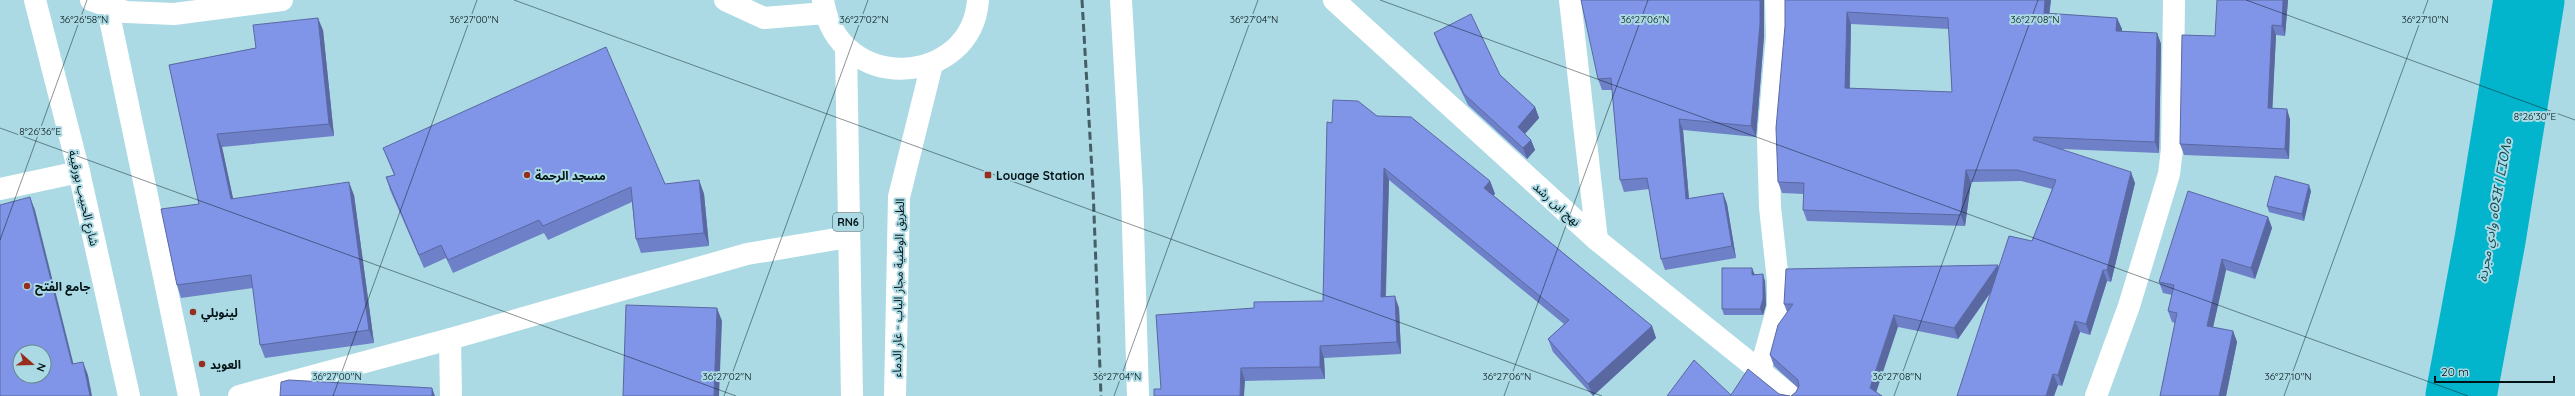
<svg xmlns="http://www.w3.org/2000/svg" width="2575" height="396" viewBox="0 0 2575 396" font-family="Quicksand,'Noto Sans Arabic','Noto Sans Tifinagh',sans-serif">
	<rect width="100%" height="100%" fill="#abdae4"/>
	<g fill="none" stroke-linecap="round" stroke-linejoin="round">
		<path stroke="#02b4cc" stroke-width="71" d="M2461,396L2490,240L2529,0"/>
		<g stroke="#fff" stroke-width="22">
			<path d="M91,0L126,12L174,14L282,0"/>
			<path d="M725,0L764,18L825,13"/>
			<path d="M1121,0L1132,192L1138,396"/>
			<path d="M1334,0L1597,240L1791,396"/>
			<path d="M1570,0L1597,240"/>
			<path d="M0,189L79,172"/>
			<path d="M450,339L451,396"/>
			<path d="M1760,371L1778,307V281L1770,207L1768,139L1777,36L1776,0"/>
			<path d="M239,396L450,339L747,254L848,237"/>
			<path d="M2096,396L2129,306L2169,174L2172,149L2174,0"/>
		</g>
		<g stroke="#fff" stroke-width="22">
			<path d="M35,0L79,172L129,396"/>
			<path d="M106,0L189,396"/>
		</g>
		<g stroke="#fff" stroke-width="22">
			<path d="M823,0C838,96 972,87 978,0"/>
			<path d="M846,48L852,396"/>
			<path d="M895,396L899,197L932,64"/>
		</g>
		<path stroke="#435f65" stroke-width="3" stroke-dasharray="8 4" stroke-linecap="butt" d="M1082,0L1093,188L1101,396"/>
	</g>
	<g fill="#6e80c7" fill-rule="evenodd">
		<path d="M1785,0H2051L2049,14L2117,18L2122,29L2121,31L2157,33L2161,44L2159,153L2062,149L2135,183L2111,282L2107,281L2090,335L2080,332L2062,386L2058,385L2054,396H1957L1991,292L1958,339L1898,327L1796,392L1798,388L1774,366L1770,355L1787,312L1784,304L1999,268L2032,241L2052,189L2021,181L1971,182L1965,226L1807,221L1803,210L1804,194L1782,193L1778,182L1785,26ZM1851,24L1949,29L1952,92L1850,88Z"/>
		<path d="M2288,0L2285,36L2276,35L2272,108L2290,119L2289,159L2184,155L2180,144L2215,36Z"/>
		<path d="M323,30L334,136L222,147L233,199L354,195L374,343L265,358L260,345L253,288L181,298L177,285L199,204L169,65L256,48Z"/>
		<path d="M1434,33L1500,75L1535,107L1539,118L1525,134L1531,140L1535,150L1527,159L1468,105L1438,44Z"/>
		<path d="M1764,36L1756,137L1683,130L1689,199L1723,193L1727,204L1736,258L1665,270L1661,259L1649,189L1624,192L1620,180L1612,90H1602L1598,79Z"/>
		<path d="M1377,116L1490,181L1495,194L1493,195L1652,326L1656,338L1593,396L1553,352L1548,339L1564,324L1389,180L1386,296L1399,308L1401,354L1324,358L1325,379L1245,381L1161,389L1254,308L1323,301L1332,123Z"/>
		<path d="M383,148L665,184L699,180L704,194L709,246L641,253L636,239L632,202L548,240L544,233L453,273L446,258L424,268L390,190L386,177L394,175Z"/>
		<path d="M2311,191L2304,221L2269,212L2267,206Z"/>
		<path d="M2268,217L2272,228L2255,279L2226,270L2213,327L2233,331L2237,342L2226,396H2160L2175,323L2172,322L2168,311L2172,295L2163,293L2159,282Z"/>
		<path d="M1755,274L1765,281L1766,305L1763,315H1724L1722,309Z"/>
	</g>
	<g fill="#5a68a2">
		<path d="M1760,0H1764V36L1756,137L1751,126Z"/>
		<path d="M2045,0H2051L2048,25L2044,13Z"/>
		<path d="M2283,0H2288L2285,36L2282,26Z"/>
		<path d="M1847,12L1851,24L1849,99L1845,88Z"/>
		<path d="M318,18L323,30L334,136L329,124Z"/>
		<path d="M2117,18L2122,29L2121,43L2116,31Z"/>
		<path d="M2272,25L2276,35L2272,118L2268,108Z"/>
		<path d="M2157,33L2161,44L2159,153L2155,142Z"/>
		<path d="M1535,107L1539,118L1521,138L1518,127Z"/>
		<path d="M2287,109L2290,119L2289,159L2285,149Z"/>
		<path d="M1679,119L1683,130L1690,211L1686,199Z"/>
		<path d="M217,134L222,147L236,212L231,199Z"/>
		<path d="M1531,140L1535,150L1527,159L1523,148Z"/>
		<path d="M1384,168L1389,180L1385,309L1381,297Z"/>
		<path d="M1966,170L1971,182L1965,226L1961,215Z"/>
		<path d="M2131,172L2135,183L2111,282L2107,270Z"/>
		<path d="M699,180L704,194L709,246L704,233Z"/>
		<path d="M1490,181L1495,194L1488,200L1484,188Z"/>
		<path d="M349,182L354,195L374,343L369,330Z"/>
		<path d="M2309,185L2311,191L2304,221L2302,214Z"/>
		<path d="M1723,193L1727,204L1736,258L1732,246Z"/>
		<path d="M30,197L35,210L77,378L72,364Z"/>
		<path d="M2268,217L2272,228L2255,279L2251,268Z"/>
		<path d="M2222,259L2226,270L2211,336L2207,326Z"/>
		<path d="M1998,265L2002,276L1958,339L1954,328Z"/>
		<path d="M1752,268L1755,275H1752Z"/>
		<path d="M2103,270L2107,281L2090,335L2086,324Z"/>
		<path d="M1763,274L1765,281L1766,305L1763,315L1760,309Z"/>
		<path d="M1395,296L1399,308L1401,354L1397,342Z"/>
		<path d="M717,308L722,321L719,396H714Z"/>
		<path d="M1894,315L1898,327L1875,396L1870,388Z"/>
		<path d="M2075,321L2080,332L2062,386L2058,375Z"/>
		<path d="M1652,326L1656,338L1593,396L1588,384Z"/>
		<path d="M2233,331L2237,342L2226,396H2219Z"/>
		<path d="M1320,346L1324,358L1325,379L1320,367Z"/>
		<path d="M83,362L88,375L92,396H90Z"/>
		<path d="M1241,368L1245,381L1244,396H1240Z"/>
		<path d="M2053,374L2058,385L2054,396H2046Z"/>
		<path d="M432,388L435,396H432Z"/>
	</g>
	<g fill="#8095e7" stroke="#5a68a2" fill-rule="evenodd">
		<path d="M1581,0H1760V24L1751,126L1679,119L1686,199L1723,193L1732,246L1661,259L1647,178L1620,180L1611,78L1598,79Z"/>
		<path d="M1785,0H2045L2044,13L2117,18L2116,31L2157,33L2155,142L2034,137L2033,140L2131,172L2107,270H2103L2086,324L2075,321L2058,375L2053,374L2046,396H1957L2009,236L2032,241L2056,180L2017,170H1966L1961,215L1803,210L1804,183L1778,182L1776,128L1785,26ZM1847,12L1948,18L1952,92L1845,88Z"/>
		<path d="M2217,0H2283L2282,26L2272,25L2268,108L2287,109L2285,149L2180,144L2182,35L2215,36Z"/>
		<path d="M1471,14L1500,75L1535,107L1518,127L1531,140L1523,148L1464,94L1434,33Z"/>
		<path d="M318,18L329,124L217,134L231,199L349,182L369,330L260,345L251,275L177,285L161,209L199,204L169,65L256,48L253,25Z"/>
		<path d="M606,47L665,184L699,180L704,233L636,239L631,187L543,226L539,220L448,260L441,245L419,255L386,177L395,175L383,148Z"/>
		<path d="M1333,100L1358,101L1377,116L1411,117L1490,181L1484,188L1652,326L1588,384L1548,339L1569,320L1384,168L1381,297L1395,296L1397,342L1320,346V367L1241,368L1240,396H1154V389H1161L1156,315L1254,308V302L1323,301L1327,122L1332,123Z"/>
		<path d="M2275,176L2309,185L2302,214L2267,206Z"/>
		<path d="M2188,191L2268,217L2251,268L2222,259L2207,326L2233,331L2222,383L2219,396H2160L2177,313L2168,311L2174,285L2159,282Z"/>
		<path d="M30,197L72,364L83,362L90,396H0V205ZM20,352H44V376H20Z"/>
		<path d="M1998,265L1954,328L1894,315L1870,388L1882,396H1791L1796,392L1799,386L1798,380L1770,355L1778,325L1793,304H1784L1786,269Z"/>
		<path d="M1722,268H1752V275L1763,274V299L1760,309H1722Z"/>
		<path d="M626,305L717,308L714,396H623Z"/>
		<path d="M1694,360L1731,395L1748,369L1779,394L1790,396H1667Z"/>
		<path d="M289,380L432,388V396H280L281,382Z"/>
	</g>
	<path fill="none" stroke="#021215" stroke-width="1" stroke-opacity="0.45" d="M514,0L1602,396M1380,0L2468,396M2246,0L2575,120M0,128L736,396M0,240L87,0M333,396L477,0M724,396L868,0M1114,396L1258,0M1504,396L1648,0M1894,396L2038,0M2284,396L2428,0"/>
	<g fill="#972e1d" stroke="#abdae4" stroke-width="1.5">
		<circle cx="527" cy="175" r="4"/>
		<rect x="984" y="171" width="8" height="8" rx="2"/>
		<circle cx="27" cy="286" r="4"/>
		<circle cx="193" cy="312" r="4"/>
		<circle cx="202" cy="364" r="4"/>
	</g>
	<g text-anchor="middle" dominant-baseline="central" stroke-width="4" stroke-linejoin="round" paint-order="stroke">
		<rect fill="#abdae4" stroke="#354e53" stroke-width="1" x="833" y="213" width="30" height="18" rx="3"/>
		<g font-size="11" font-weight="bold" fill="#021215">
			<text x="848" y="222">RN6</text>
		</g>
		<g font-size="12" font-weight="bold" fill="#021215" stroke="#abdae4" text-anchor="start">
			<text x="535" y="175">مسجد الرحمة</text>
			<text x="996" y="175">Louage Station</text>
			<text x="35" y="286">جامع الفتح</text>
			<text x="201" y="312">لينوبلي</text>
			<text x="210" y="364">العويد</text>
		</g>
		<g font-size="12" fill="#021215" stroke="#abdae4">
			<text transform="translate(84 198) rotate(77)">شارع الحبيب بورقيبة</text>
			<text transform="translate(1557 204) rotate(42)">نهج ابن رشد</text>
			<text transform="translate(898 288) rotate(-89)">الطريق الوطنية مجاز الباب - غار الدماء</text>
		</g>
		<g font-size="13" font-style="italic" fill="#114d58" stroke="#abdae4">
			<text transform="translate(2494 210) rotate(-80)">وادي مجردة ⴰⵙⵉⴼ ⵏ ⵎⵊⵔⴷⴰ</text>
		</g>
	</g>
	<g font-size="10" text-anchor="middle" fill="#021215" stroke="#abdae4" stroke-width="4" stroke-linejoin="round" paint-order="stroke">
		<text x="84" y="23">36°26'58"N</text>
		<text x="474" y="23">36°27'00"N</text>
		<text x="864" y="23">36°27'02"N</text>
		<text x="1254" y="23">36°27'04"N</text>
		<text x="1645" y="23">36°27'06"N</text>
		<text x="2035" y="23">36°27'08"N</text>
		<text x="2425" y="23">36°27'10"N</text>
		<text x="2535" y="120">8°26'30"E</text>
		<text x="40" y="135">8°26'36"E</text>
		<text x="337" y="380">36°27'00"N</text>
		<text x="727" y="380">36°27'02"N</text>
		<text x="1117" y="380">36°27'04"N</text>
		<text x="1507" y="380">36°27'06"N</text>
		<text x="1897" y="380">36°27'08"N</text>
		<text x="2288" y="380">36°27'10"N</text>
	</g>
	<g transform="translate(32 364) rotate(110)"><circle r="19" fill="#abdae4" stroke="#678a91"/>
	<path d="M0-3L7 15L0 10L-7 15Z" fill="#972e1d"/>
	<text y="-6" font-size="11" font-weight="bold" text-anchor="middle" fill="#021215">N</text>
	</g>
	<path d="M2435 376v6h119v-6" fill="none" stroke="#021215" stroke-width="2"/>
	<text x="2441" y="376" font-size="12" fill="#021215" stroke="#abdae4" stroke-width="3" paint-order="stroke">20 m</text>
</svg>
